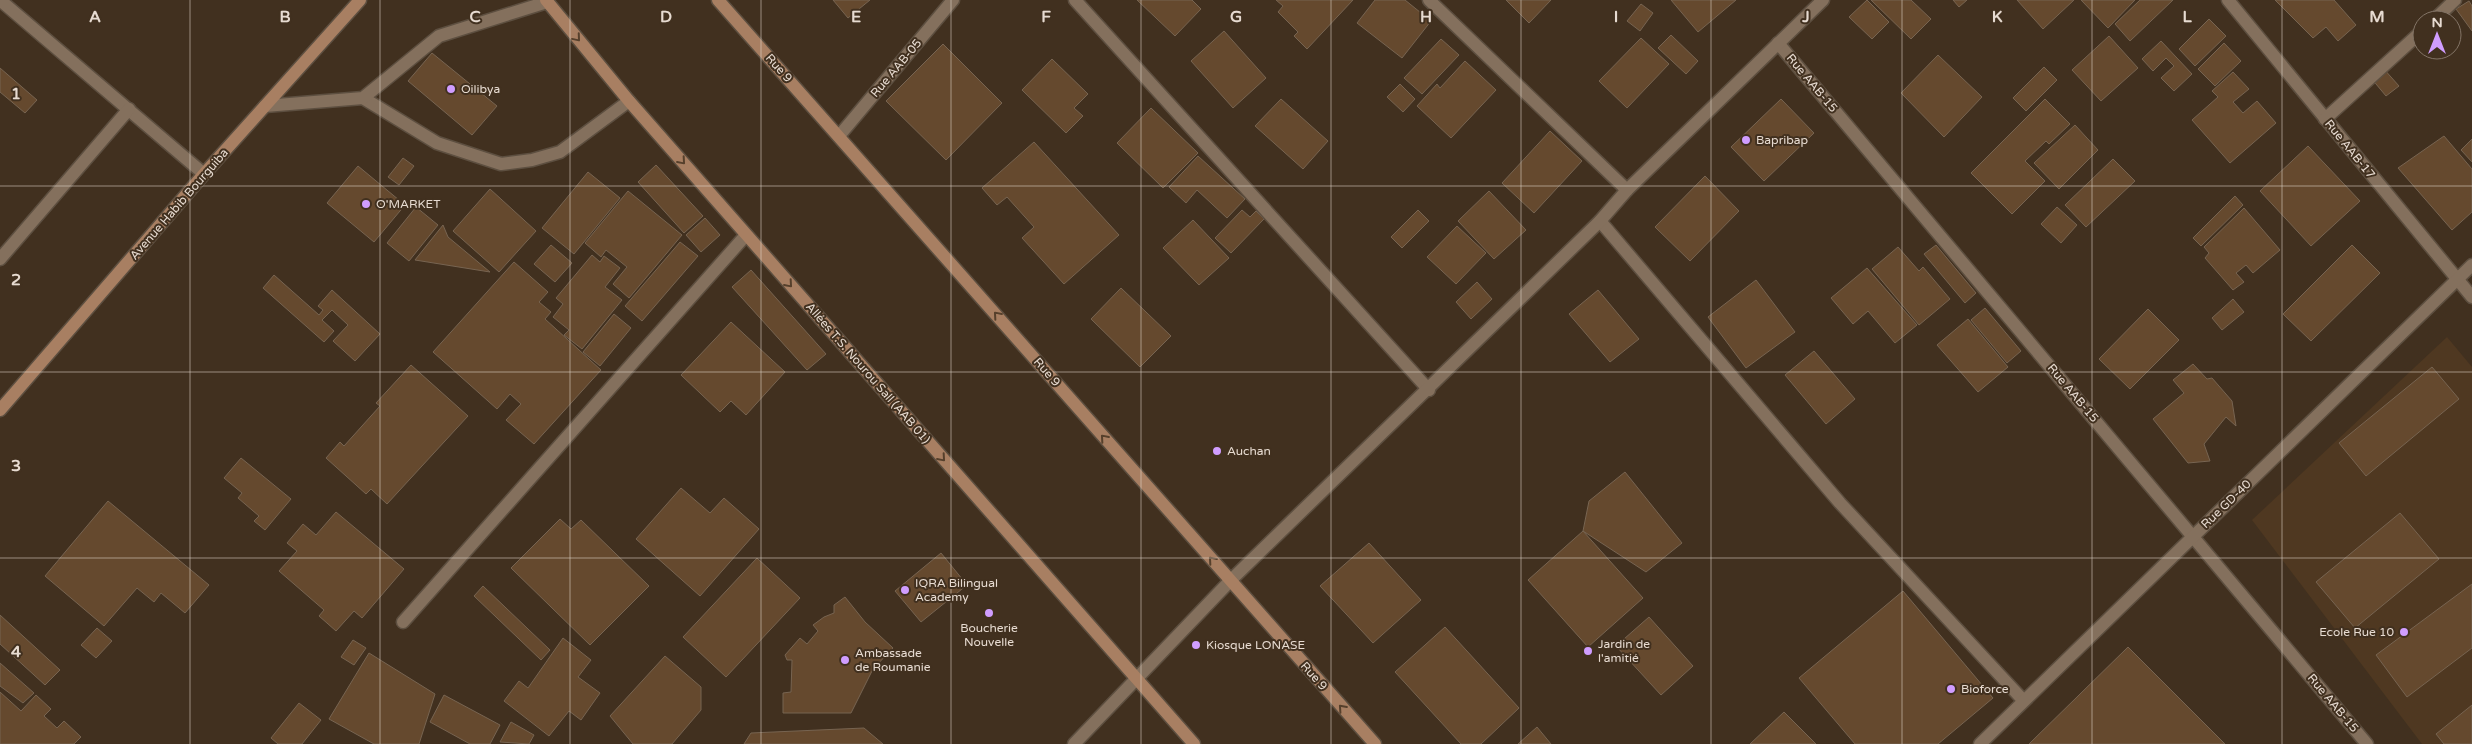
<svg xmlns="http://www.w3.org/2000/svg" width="2472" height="744" viewBox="0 0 2472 744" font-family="'Varela Round',sans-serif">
	<rect width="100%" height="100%" fill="#41301f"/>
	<path fill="#4f3821" d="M2447,337L2472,367V744H2422L2252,520Z"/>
	<g fill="#65492e" stroke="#776451">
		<path d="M833,0H870L848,18Z"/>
		<path d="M1137,0H1192L1201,9L1175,36Z"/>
		<path d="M1276,0H1353L1307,49L1294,36L1298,32L1278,12L1283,6Z"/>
		<path d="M1375,0H1405L1431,21L1402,58L1357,23Z"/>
		<path d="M1506,0H1551L1529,23Z"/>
		<path d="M1671,0H1736L1698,32Z"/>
		<path d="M1867,0L1889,22L1872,39L1849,17Z"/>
		<path d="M1871,0H1911L1931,19L1911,39Z"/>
		<path d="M1953,0H1967L1959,7Z"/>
		<path d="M2017,0H2074L2043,29Z"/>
		<path d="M2081,0H2135L2108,28Z"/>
		<path d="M2140,0H2173L2130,41L2115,24Z"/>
		<path d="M2275,0H2334L2356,25L2338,41L2326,27L2313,38Z"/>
		<path d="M2469,1L2472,6V31L2456,9Z"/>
		<path d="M1641,4L1653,13L1640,31L1627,21Z"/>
		<path d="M2209,19L2226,36L2195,66L2179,49Z"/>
		<path d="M1224,31L1266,78L1233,108L1191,61Z"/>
		<path d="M1671,35L1698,61L1686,74L1658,48Z"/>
		<path d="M2109,36L2138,68L2101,101L2072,70Z"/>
		<path d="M1641,38L1669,64L1627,108L1599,81Z"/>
		<path d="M1441,39L1459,55L1422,94L1404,78Z"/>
		<path d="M2161,41L2192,74L2174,91L2161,78L2174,66L2166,58L2153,71L2142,59Z"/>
		<path d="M2224,43L2241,61L2215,86L2198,69Z"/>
		<path d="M943,44L1002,103L946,160L886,101Z"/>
		<path d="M432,53L497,106L472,135L408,81Z"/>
		<path d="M1938,55L1982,97L1944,137L1901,93Z"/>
		<path d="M1052,59L1088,94L1074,108L1083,116L1066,133L1022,90Z"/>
		<path d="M1465,61L1496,90L1451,138L1417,106L1437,84L1440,88Z"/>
		<path d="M2044,67L2057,80L2026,111L2013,98Z"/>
		<path d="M0,68L37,100L25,113L0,92Z"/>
		<path d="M2383,68L2399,86L2386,96L2371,78Z"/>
		<path d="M2233,72L2249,89L2233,102L2243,113L2257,101L2276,123L2230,163L2192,120L2218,97L2212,91Z"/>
		<path d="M1400,84L1415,99L1403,112L1387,97Z"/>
		<path d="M1281,99L1328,141L1303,169L1255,126Z"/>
		<path d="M1781,99L1814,133L1764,181L1731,147Z"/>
		<path d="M2045,99L2070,124L2049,144L2046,141L2025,161L2045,181L2012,214L1971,173Z"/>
		<path d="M1151,108L1198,153L1163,188L1117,143Z"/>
		<path d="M2075,125L2098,150L2059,189L2034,163Z"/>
		<path d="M1550,131L1582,161L1534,213L1502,183Z"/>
		<path d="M2444,136L2472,169V212L2452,230L2398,168Z"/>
		<path d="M2472,139V162L2461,150Z"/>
		<path d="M1034,142L1119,235L1064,284L1022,238L1034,227L1007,197L997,205L982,188Z"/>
		<path d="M2308,146L2360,201L2311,246L2260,191Z"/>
		<path d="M1198,156L1245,199L1227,218L1197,190L1186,203L1169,187Z"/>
		<path d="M403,158L414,166L399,185L388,177Z"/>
		<path d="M2113,159L2135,181L2086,227L2065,205Z"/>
		<path d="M656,165L703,216L684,233L638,182Z"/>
		<path d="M358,166L405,205L374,242L327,203Z"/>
		<path d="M588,172L620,198L574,254L542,228Z"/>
		<path d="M1705,176L1739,211L1690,261L1655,227Z"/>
		<path d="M490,189L536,231L499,272L453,231Z"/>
		<path d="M628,191L682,235L629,298L613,284L627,267L606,250L601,257L585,243Z"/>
		<path d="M1489,191L1526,230L1494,259L1458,221Z"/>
		<path d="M2235,196L2243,205L2201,246L2193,238Z"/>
		<path d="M416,207L438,225L409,261L387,243Z"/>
		<path d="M2057,207L2077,225L2061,243L2041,224Z"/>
		<path d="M2244,208L2280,250L2253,273L2246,265L2236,273L2244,282L2233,290L2205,258L2209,253L2204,247Z"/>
		<path d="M1242,210L1250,217L1256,211L1264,219L1231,253L1215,238Z"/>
		<path d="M1418,210L1429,221L1402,248L1391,237Z"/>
		<path d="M705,218L720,235L701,252L686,235Z"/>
		<path d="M1193,220L1229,258L1199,285L1163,248Z"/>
		<path d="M443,225L448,237L490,272L415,260Z"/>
		<path d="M1457,226L1486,253L1456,284L1427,257Z"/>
		<path d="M680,242L698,256L642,321L625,306Z"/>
		<path d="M551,245L572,263L555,282L534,264Z"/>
		<path d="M1936,245L1976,293L1965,303L1924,254Z"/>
		<path d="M2352,245L2380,273L2311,341L2283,314Z"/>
		<path d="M1898,247L1919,271L1923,267L1950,299L1919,325L1872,269Z"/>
		<path d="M592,255L600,262L604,256L620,268L605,287L622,300L582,349L564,335L569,330L553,317L563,304L556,298Z"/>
		<path d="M514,262L548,292L539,302L551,312L545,319L601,370L534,444L506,420L521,404L510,394L497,409L433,352Z"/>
		<path d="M1867,268L1917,325L1895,343L1868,311L1853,324L1831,298Z"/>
		<path d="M751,270L826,354L807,370L732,287Z"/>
		<path d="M274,275L319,315L323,310L318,306L332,290L380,334L355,361L333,341L348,325L332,310L322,320L334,331L324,342L263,288Z"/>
		<path d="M1756,280L1795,332L1746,368L1708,317Z"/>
		<path d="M1477,282L1492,299L1471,319L1456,302Z"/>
		<path d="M1121,288L1171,336L1140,367L1091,319Z"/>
		<path d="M1598,290L1639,339L1610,362L1569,314Z"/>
		<path d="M2233,299L2244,312L2222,330L2212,318Z"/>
		<path d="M1985,308L2021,351L2007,363L1971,320Z"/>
		<path d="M2148,309L2179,340L2130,389L2099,359Z"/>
		<path d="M614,314L631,328L600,366L583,352Z"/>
		<path d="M1968,319L2008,367L1978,392L1937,345Z"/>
		<path d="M731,322L785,372L746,415L731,401L720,412L681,375Z"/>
		<path d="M1814,351L1855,399L1826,424L1785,375Z"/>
		<path d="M2193,364L2207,379L2212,378L2232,401L2236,426L2226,417L2204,444L2210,461L2188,463L2153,419L2184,393L2173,380Z"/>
		<path d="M411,365L468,416L387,504L371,489L366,494L326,458L340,442L344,446L380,406L376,403Z"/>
		<path d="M2432,367L2459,399L2366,476L2339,443Z"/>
		<path d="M241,458L291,499L265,530L254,521L259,516L238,498L242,493L224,478Z"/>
		<path d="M1625,472L1682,543L1646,572L1583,531L1589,501Z"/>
		<path d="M681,488L710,513L724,498L759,529L700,596L636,539Z"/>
		<path d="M108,501L209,585L185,613L161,593L154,602L137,588L104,626L45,576Z"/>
		<path d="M336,512L404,569L362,618L354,611L336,631L319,616L324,610L279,571L297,551L287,543L303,524L316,535Z"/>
		<path d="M2400,513L2439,559L2355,628L2316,582Z"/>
		<path d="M560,519L571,529L581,520L649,586L590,645L511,568Z"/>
		<path d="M1583,531L1643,598L1588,647L1528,580Z"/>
		<path d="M1369,543L1421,600L1373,643L1320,586Z"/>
		<path d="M941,553L967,585L921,622L895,591Z"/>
		<path d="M757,558L800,598L726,677L683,637Z"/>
		<path d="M2472,584V648L2407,697L2376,655Z"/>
		<path d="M483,586L550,650L541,660L474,596Z"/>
		<path d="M1903,591L1993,698L1938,744H1855L1799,678Z"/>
		<path d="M845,597L865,622L893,648L873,669L851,713H783V693L791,692L792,660H787L785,655L800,638L807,644L818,631L813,625L824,617L834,613V605Z"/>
		<path d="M0,615L60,670L45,685L0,644Z"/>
		<path d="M1649,617L1693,666L1661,695L1616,646Z"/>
		<path d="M1445,627L1519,708L1481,744H1461L1395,672Z"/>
		<path d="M97,628L112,641L96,658L81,645Z"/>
		<path d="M563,638L591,660L578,677L600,693L581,720L569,711L549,736L504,701L519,681L528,688Z"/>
		<path d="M353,640L366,648L354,665L341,657Z"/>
		<path d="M2128,647L2225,744H2029Z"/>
		<path d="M369,653L435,694L419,744H374L329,719Z"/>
		<path d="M665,656L701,687V710L672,744H633L610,716Z"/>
		<path d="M0,663L34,693L23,703L0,686Z"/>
		<path d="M0,692L21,711L36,695L51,709L44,716L57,728L64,721L81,737L74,744H0Z"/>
		<path d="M444,695L500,725L490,744H470L430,722Z"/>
		<path d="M299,703L321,720L302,744H278L271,738Z"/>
		<path d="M2472,705V744H2444L2436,734Z"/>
		<path d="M1784,712L1816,744H1750Z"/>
		<path d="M511,722L534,735L529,744L500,742Z"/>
		<path d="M1537,727L1551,744H1518Z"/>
		<path d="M864,728L883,744H744L751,733Z"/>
	</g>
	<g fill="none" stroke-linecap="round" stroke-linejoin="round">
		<defs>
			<g id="lane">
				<path d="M363,98L437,143L501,164L532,160L560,152L629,101"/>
				<path d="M265,106L363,98L439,36L547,2"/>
			</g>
			<g id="street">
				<path d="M0,0L204,174"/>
				<path d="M1075,0L1429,390"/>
				<path d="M1429,0L1627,190"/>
				<path d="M2228,0L2472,297"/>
				<path d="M2434,20L2455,0"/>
				<path d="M1778,43L2367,744"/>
				<path d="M2325,119L2422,31"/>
				<path d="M839,136L953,0"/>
				<path d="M1600,221L1840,503L2023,700"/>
				<path d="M0,259L129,109"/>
				<path d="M403,622L746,235"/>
				<path d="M1074,744L1230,581L1600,221L1627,190L1823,0"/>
				<path d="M1980,744L2472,265"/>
			</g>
			<g id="secondary">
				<path d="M546,0L629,101L1194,744"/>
				<path d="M718,0L1375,744"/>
				<path d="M0,410L204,174L360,0"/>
			</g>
		</defs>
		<use href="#lane" stroke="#5d4f40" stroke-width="15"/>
		<use href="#street" stroke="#5d4f40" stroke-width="15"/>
		<use href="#secondary" stroke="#5d4f40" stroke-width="15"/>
		<use href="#lane" stroke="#84705d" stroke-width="12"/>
		<use href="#street" stroke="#84705d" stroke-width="12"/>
		<use href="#secondary" stroke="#a87f62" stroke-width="12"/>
	</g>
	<defs><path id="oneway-chevron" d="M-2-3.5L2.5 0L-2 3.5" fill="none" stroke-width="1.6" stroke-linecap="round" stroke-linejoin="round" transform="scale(1.25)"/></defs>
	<g stroke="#56402c">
		<use href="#oneway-chevron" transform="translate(577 38) rotate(50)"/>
		<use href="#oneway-chevron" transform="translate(682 161) rotate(49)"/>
		<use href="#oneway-chevron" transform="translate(789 284) rotate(49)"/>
		<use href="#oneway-chevron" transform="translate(997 315) rotate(-131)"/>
		<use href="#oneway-chevron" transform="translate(1104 438) rotate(-131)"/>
		<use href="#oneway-chevron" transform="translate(942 458) rotate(49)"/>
		<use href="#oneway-chevron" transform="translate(1212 560) rotate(-131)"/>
		<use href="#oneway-chevron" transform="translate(1342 708) rotate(-132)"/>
	</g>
	<path fill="none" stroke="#e7dbd1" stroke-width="1" stroke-opacity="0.55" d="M190,0V744M380,0V744M570,0V744M761,0V744M951,0V744M1141,0V744M1331,0V744M1521,0V744M1711,0V744M1902,0V744M2092,0V744M2282,0V744M0,186H2472M0,372H2472M0,558H2472"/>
	<g fill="#d09dff" stroke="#41301f" stroke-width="2">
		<circle cx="451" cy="89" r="5"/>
		<circle cx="1746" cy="140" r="5"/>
		<circle cx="366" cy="204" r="5"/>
		<circle cx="1217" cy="451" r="5"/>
		<circle cx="905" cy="590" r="5"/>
		<circle cx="989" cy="613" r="5"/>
		<circle cx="2404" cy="632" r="5"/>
		<circle cx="1196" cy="645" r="5"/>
		<circle cx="1588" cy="651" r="5"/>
		<circle cx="845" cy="660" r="5"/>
		<circle cx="1951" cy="689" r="5"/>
	</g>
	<g text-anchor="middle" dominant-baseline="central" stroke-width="4" stroke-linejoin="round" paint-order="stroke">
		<g font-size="12" fill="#e7dbd1" stroke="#41301f">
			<text transform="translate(779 68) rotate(48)">Rue 9</text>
			<text transform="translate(896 68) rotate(-50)">Rue AAB-05</text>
			<text transform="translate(1812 83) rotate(50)">Rue AAB-15</text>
			<text transform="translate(2350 149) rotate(51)">Rue AAB-17</text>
			<text transform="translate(179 204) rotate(-49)">Avenue Habib Bourguiba</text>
			<text transform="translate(1047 372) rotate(49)">Rue 9</text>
			<text transform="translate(868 373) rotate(49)">Allées T.S. Nourou Sall (AAB 01)</text>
			<text transform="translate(2073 393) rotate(50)">Rue AAB-15</text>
			<text transform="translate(2226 504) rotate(-44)">Rue GD-40</text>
			<text transform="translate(1314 676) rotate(48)">Rue 9</text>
			<text transform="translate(2333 703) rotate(50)">Rue AAB-15</text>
		</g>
		<g font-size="12" fill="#e7dbd1" stroke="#41301f" text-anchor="start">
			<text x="461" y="89">Oilibya</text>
			<text x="1756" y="140">Bapribap</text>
			<text x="376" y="204">O'MARKET</text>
			<text x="1227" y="451">Auchan</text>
			<text x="915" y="583">IQRA Bilingual<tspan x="915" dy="14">Academy</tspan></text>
			<text x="989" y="628" text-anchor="middle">Boucherie<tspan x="989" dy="14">Nouvelle</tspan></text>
			<text x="2394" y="632" text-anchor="end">Ecole Rue 10</text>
			<text x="1598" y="644">Jardin de<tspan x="1598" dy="14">l'amitié</tspan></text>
			<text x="1206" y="645">Kiosque LONASE</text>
			<text x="855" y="653">Ambassade<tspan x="855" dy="14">de Roumanie</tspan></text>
			<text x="1961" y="689">Bioforce</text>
		</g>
	</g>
	<g font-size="16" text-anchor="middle" font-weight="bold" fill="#e7dbd1" stroke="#41301f" stroke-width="4" stroke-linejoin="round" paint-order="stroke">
		<text x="95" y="22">A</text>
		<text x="285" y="22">B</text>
		<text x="475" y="22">C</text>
		<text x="666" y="22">D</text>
		<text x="856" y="22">E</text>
		<text x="1046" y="22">F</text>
		<text x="1236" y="22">G</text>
		<text x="1426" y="22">H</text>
		<text x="1616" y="22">I</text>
		<text x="1806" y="22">J</text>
		<text x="1997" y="22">K</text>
		<text x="2187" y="22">L</text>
		<text x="2377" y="22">M</text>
		<text x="16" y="99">1</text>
		<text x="16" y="285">2</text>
		<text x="16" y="471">3</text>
		<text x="16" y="657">4</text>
	</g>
	<g transform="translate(2437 35)"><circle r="24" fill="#41301f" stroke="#837466"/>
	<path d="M0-4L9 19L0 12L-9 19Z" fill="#d09dff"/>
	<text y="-8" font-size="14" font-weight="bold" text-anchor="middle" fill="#e7dbd1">N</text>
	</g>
</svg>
